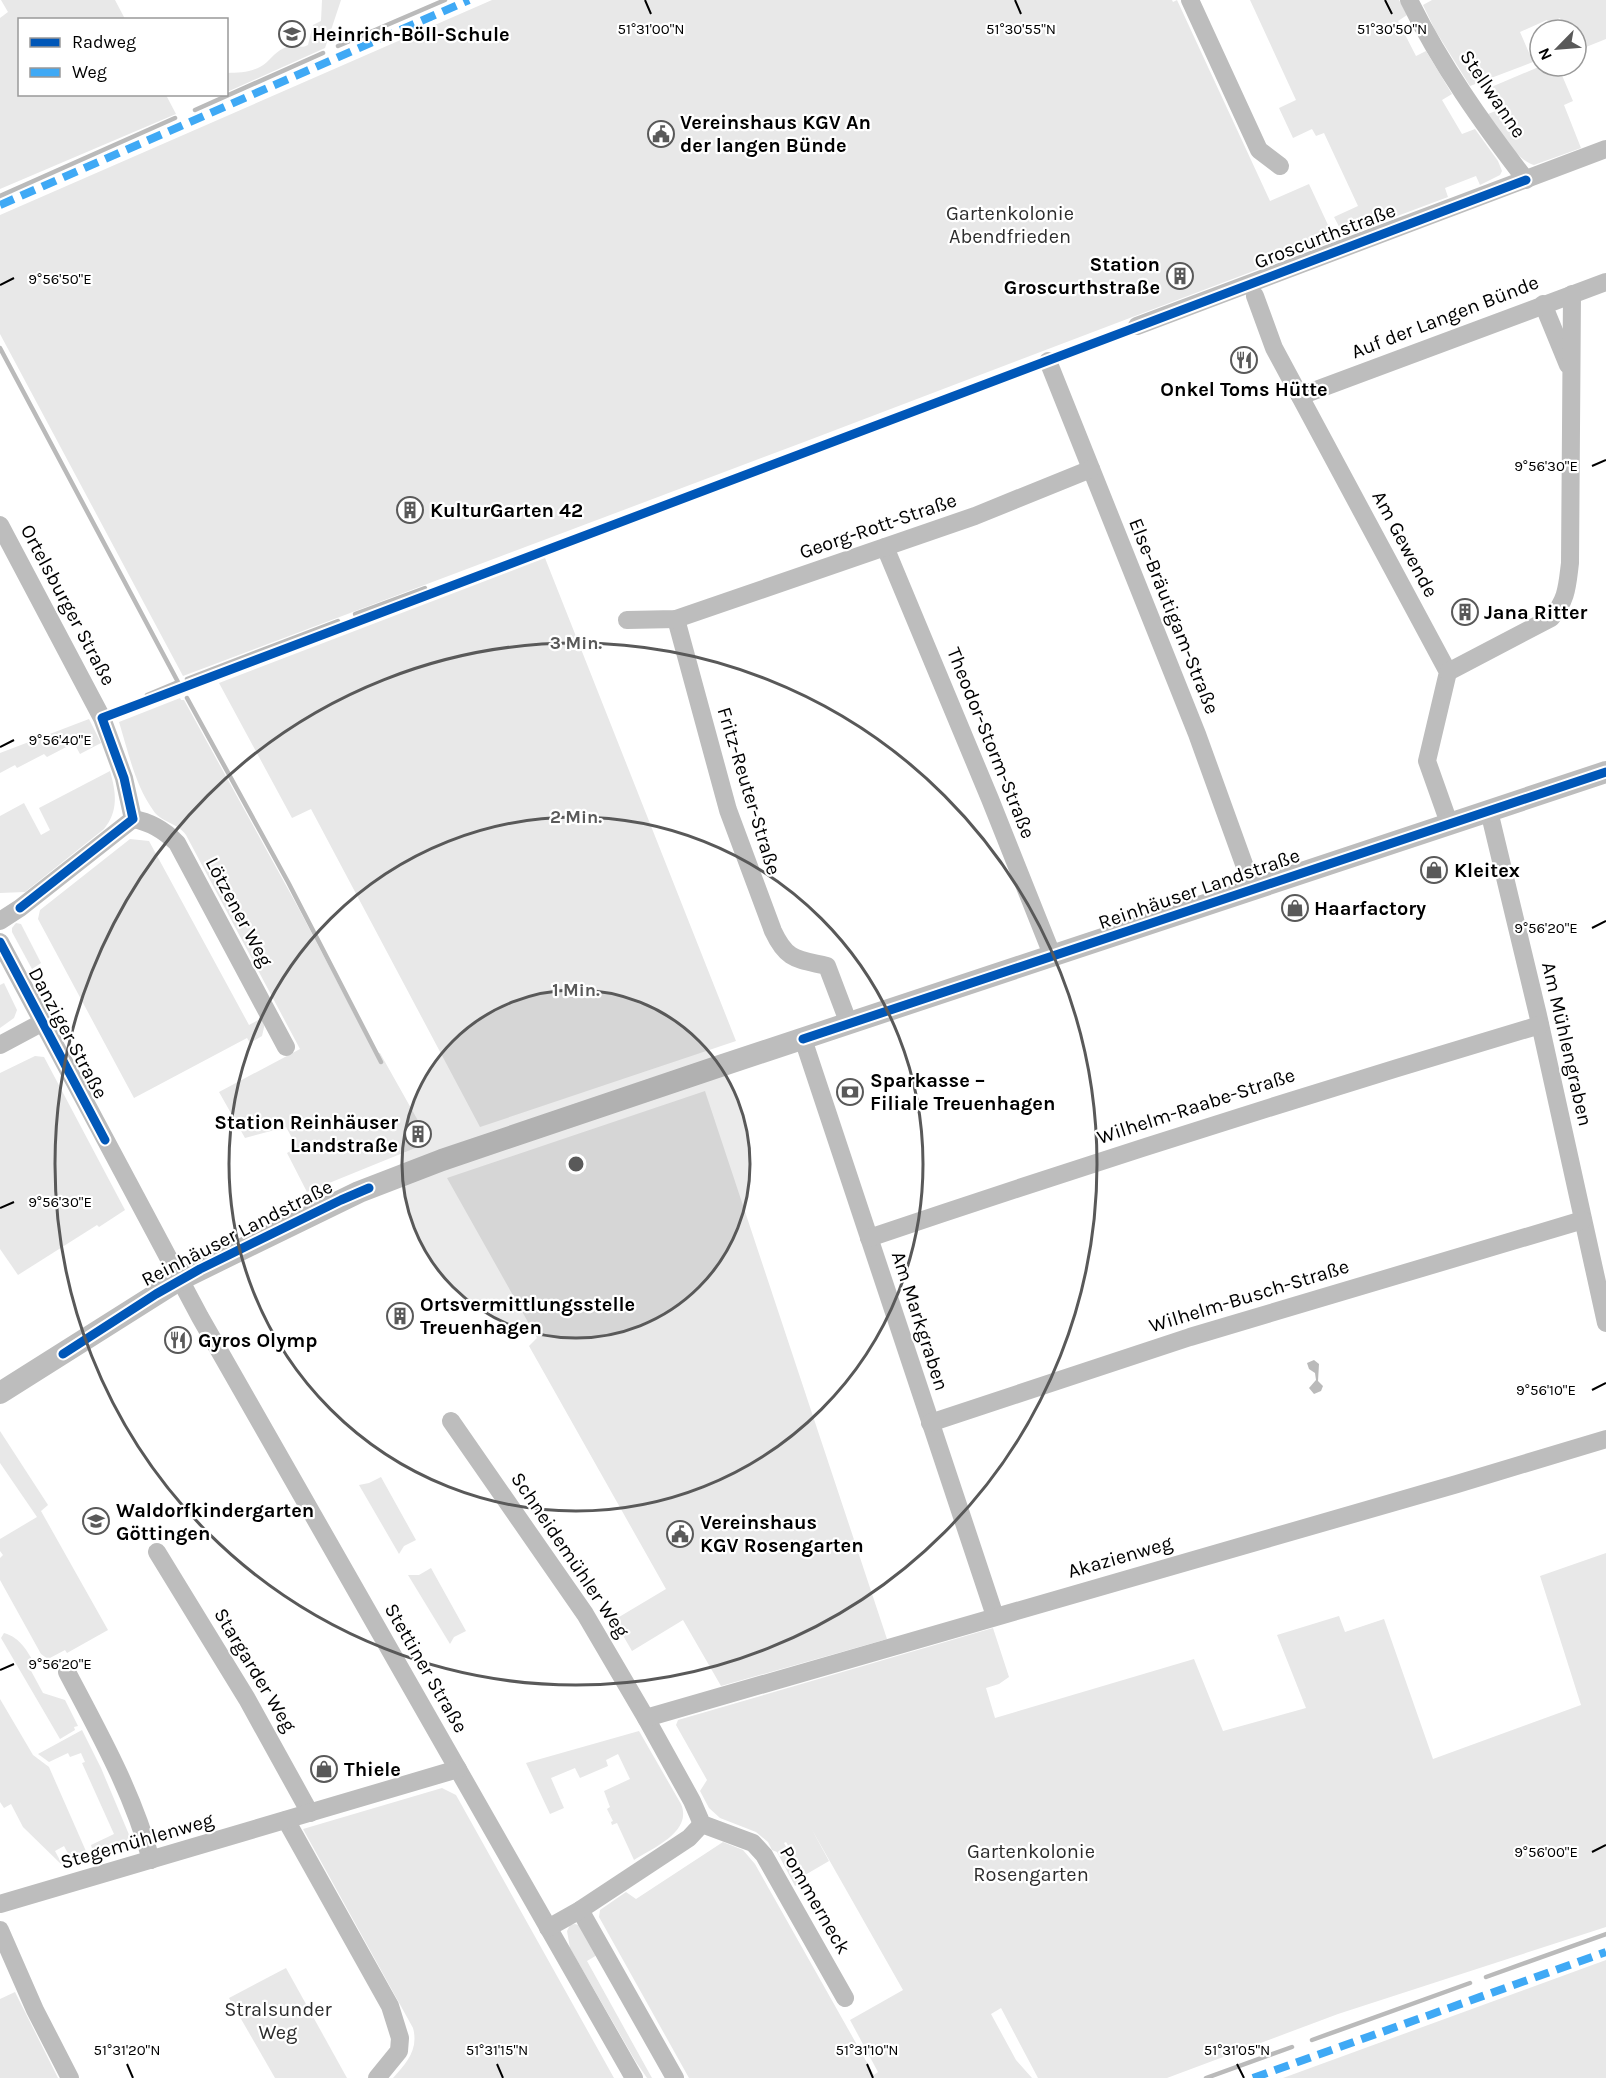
<svg xmlns="http://www.w3.org/2000/svg" width="1606" height="2078" viewBox="0 0 1606 2078" font-family="Karla,sans-serif">
	<rect width="100%" height="100%" fill="#fff"/>
	<g fill="#e8e8e8">
		<path d="M1,0H115L125,19L20,20V94L166,95L176,114L0,189V18L8,12Z"/>
		<path d="M322,0H341L325,48L227,92V73C241,73 256,72 267,62C273,56 280,48 290,46C297,45 301,49 308,45L313,25L321,21Z"/>
		<path d="M492,0H1172L1173,2L1177,0L1270,201L1309,184L1335,240L804,442L183,676L0,334V215Z"/>
		<path d="M1250,0H1399L1407,15L1398,21L1416,56L1426,51L1452,94L1442,100L1462,134L1475,129L1498,161L1502,171L1500,175L1480,185L1476,176L1445,188L1448,197L1344,236L1334,217L1358,206L1324,133L1316,136L1312,129L1293,138L1279,108L1296,100Z"/>
		<path d="M1432,0H1606V39L1576,51V30H1565L1560,18L1549,23L1547,20L1520,32L1533,62L1470,86L1435,30L1423,5Z"/>
		<path d="M1541,66H1558L1573,101L1564,105L1581,148L1534,165C1518,162 1498,128 1488,114L1498,110L1489,88Z"/>
		<path d="M545,558L736,1041L480,1127L311,809L292,818L219,683Z"/>
		<path d="M180,698L181,700H184L299,909L375,1054L380,1053L430,1142L307,1192L287,1153L297,1147L286,1127L245,1138L219,1092L300,1049L186,835C178,823 160,822 153,810C135,785 128,751 119,722Z"/>
		<path d="M89,719L101,743L80,754L74,743L47,757L44,754L17,768L15,765L0,773V753Z"/>
		<path d="M110,771C116,792 119,811 104,829L25,892L0,893V816L24,803L41,835L50,830L39,808Z"/>
		<path d="M130,839L149,841L249,1025L262,1018L265,1023L262,1036L250,1043L247,1038L134,1098L38,919L40,910Z"/>
		<path d="M16,923L21,924L41,963L32,969L12,932V928Z"/>
		<path d="M4,983L17,1010L14,1018L0,1028V985Z"/>
		<path d="M35,1056L44,1057L125,1210L99,1227L97,1225L18,1275L0,1249V1073Z"/>
		<path d="M705,1091L887,1639L721,1686L683,1620L632,1651L614,1620L666,1589L529,1346L537,1338L447,1178Z"/>
		<path d="M0,1431L48,1505L41,1511L108,1630L67,1653L65,1650L48,1659L41,1654L0,1580V1558L3,1555L0,1551V1539L37,1517L0,1463Z"/>
		<path d="M381,1477L416,1540L404,1546L399,1554L359,1485L369,1483Z"/>
		<path d="M1606,1553V1927L1338,2014L1167,2078H1038L1001,2008L991,2014L1016,2060L1032,2078H689L599,1917L600,1910L626,1892L636,1899L723,1842L743,1850L755,1864L874,2075L878,2072L850,2020L903,1990L811,1828L829,1861L805,1875L786,1842L784,1843L805,1880L795,1886L777,1852L772,1850L768,1842L756,1832L720,1818L709,1808L700,1791L707,1780L676,1725L678,1720L993,1628L1009,1677L999,1684L986,1688L995,1718L1194,1659L1223,1731L1306,1708L1277,1635L1339,1616L1345,1632L1384,1619L1433,1759L1581,1705L1540,1576Z"/>
		<path d="M431,1568L466,1631L454,1637L450,1644L408,1575H419Z"/>
		<path d="M4,1633C21,1638 27,1651 36,1666L30,1669L43,1693L65,1700L78,1726L74,1727L75,1730L60,1739L1,1638Z"/>
		<path d="M0,1699L33,1755L49,1767L89,1858L73,1863L64,1846L55,1851L63,1866L23,1827L11,1804L4,1808L0,1802Z"/>
		<path d="M82,1730L101,1768L130,1837L123,1848L94,1856L91,1845L114,1834L82,1763L85,1762L81,1753L70,1757L68,1753L49,1762L38,1754Z"/>
		<path d="M639,1731L681,1804C693,1832 652,1848 634,1860L617,1823L612,1825L611,1822L613,1821L607,1809L610,1807L604,1791L630,1779L618,1754L606,1760L608,1766L580,1778L575,1768L551,1778L564,1808L550,1814L526,1763Z"/>
		<path d="M442,1788L456,1795L614,2078H393C406,2063 419,2050 413,2028L303,1829Z"/>
		<path d="M575,1924L579,1925L597,1955L587,1961L652,2078H647L636,2062L570,1948L567,1931L570,1925Z"/>
		<path d="M1606,1960V2078H1283Z"/>
		<path d="M286,1968L347,2078H275L229,1998Z"/>
		<path d="M15,1992L58,2078H0V1999Z"/>
	</g>
	<path fill="#bababa" d="M1314,1360L1319,1364L1318,1381L1323,1386L1321,1391L1314,1394L1309,1388L1316,1380L1315,1373L1309,1369L1307,1363Z"/>
	<g fill="none" stroke-linecap="round" stroke-linejoin="round">
		<g stroke="#bababa" stroke-width="4.5">
			<path d="M338,46L445,0"/>
			<path d="M195,110L323,53"/>
			<path d="M0,196L175,118"/>
			<path d="M0,348L178,682L147,695"/>
			<path d="M355,614L425,588"/>
			<path d="M187,679L338,621"/>
			<path d="M187,698L288,882L381,1062"/>
			<path d="M1486,1977L1606,1934"/>
			<path d="M1312,2040L1470,1983"/>
			<path d="M1206,2078L1292,2047"/>
		</g>
		<g stroke="#bdbdbd" stroke-width="18">
			<path d="M1190,0L1259,150L1280,166"/>
			<path d="M1409,0C1441,65 1482,123 1526,180"/>
			<path d="M1255,296L1274,348L1448,672L1427,761L1449,823"/>
			<path d="M1543,304L1568,365"/>
			<path d="M1137,326L1606,149"/>
			<path d="M1048,361L1197,734L1253,889"/>
			<path d="M1300,396L1606,282"/>
			<path d="M0,525L102,718L124,778L133,819L20,908L0,921"/>
			<path d="M885,547L990,799L1053,957"/>
			<path d="M676,619L728,810L773,931C787,961 797,959 827,966L849,1024"/>
			<path d="M627,620L676,619L975,516L1091,469"/>
			<path d="M1448,672L1551,618C1567,600 1567,587 1570,563L1572,294"/>
			<path d="M1489,811L1538,1015L1606,1323"/>
			<path d="M133,819C151,822 164,830 177,843L286,1047"/>
			<path d="M0,942L200,1317L634,2078"/>
			<path d="M803,1039L995,1616"/>
			<path d="M0,1045L43,1022"/>
			<path d="M869,1238C1091,1163 1315,1092 1540,1025"/>
			<path d="M451,1421L585,1614L646,1718L692,1801L702,1824L753,1843L764,1855L845,1998"/>
			<path d="M930,1423L1190,1337L1583,1220"/>
			<path d="M157,1552L247,1699L310,1813"/>
			<path d="M67,1672C99,1733 133,1793 151,1860"/>
			<path d="M646,1718L1457,1484L1606,1439"/>
			<path d="M286,1820L390,2006L400,2038L399,2051L377,2078"/>
			<path d="M0,1904L458,1769"/>
			<path d="M580,1910L675,2078"/>
			<path d="M548,1928L580,1910L689,1838L702,1824"/>
			<path d="M0,1930L35,2010L70,2078"/>
		</g>
		<path stroke="#bdbdbd" stroke-width="22" d="M0,1393L179,1280L359,1192L442,1160L723,1065L1606,772"/>
		<g stroke="#3fa9f5" stroke-width="8" stroke-dasharray="15 8" stroke-linecap="butt">
			<path d="M0,205L469,0"/>
			<path d="M1253,2078L1606,1952"/>
		</g>
		<defs>
			<g id="cycleway">
				<path d="M20,908L133,819L124,778L102,718L1526,180"/>
				<path d="M0,942L105,1140"/>
				<path d="M803,1039L1606,772"/>
				<path d="M63,1354L156,1294L200,1269L341,1200L369,1188"/>
			</g>
		</defs>
		<use href="#cycleway" stroke="#fff" stroke-width="13"/>
		<use href="#cycleway" stroke="#0057b8" stroke-width="9"/>
	</g>
	<path fill="none" stroke="#000" stroke-width="2" d="M645,0L651,14M1015,0L1021,14M1385,0L1392,14M0,285L14,278M1592,466L1606,460M0,747L14,740M1592,928L1606,921M0,1208L14,1202M1592,1390L1606,1383M0,1670L14,1664M1592,1852L1606,1845M127,2064L133,2078M497,2064L503,2078M867,2064L873,2078M1237,2064L1244,2078"/>
	<circle cx="576" cy="1164" r="174" fill="#595959" fill-opacity=".12"/>
	<g fill="none" stroke="#595959" stroke-width="3">
		<circle cx="576" cy="1164" r="174"/>
		<circle cx="576" cy="1164" r="347"/>
		<circle cx="576" cy="1164" r="521"/>
	</g>
	<defs>
		<symbol id="school-ring" viewBox="-11 -11 22 22"><circle r="9.5" fill="#fff" stroke="#595959" stroke-width="1.5"/><path d="M0-5L7-2L0 1L-7-2ZM-4 1L0 2.5L4 1V4Q0 6-4 4Z" fill="#595959"/></symbol>
		<symbol id="civic-ring" viewBox="-11 -11 22 22"><circle r="9.5" fill="#fff" stroke="#595959" stroke-width="1.5"/><path d="M-.6-6.5H3V-4.5H.6V-3L4-1V1h2V6H-6V1h2V-1L-.6-3ZM-1.2 2.5V6h2.4V2.5Z" fill="#595959"/></symbol>
		<symbol id="building-ring" viewBox="-11 -11 22 22"><circle r="9.5" fill="#fff" stroke="#595959" stroke-width="1.5"/><path d="M-4-6H4V6H1V3H-1V6H-4ZM-2.5-4.3h1.7v1.8h-1.7ZM.8-4.3h1.7v1.8H.8ZM-2.5-1h1.7V.8h-1.7ZM.8-1h1.7V.8H.8Z" fill="#595959"/></symbol>
		<symbol id="restaurant-ring" viewBox="-11 -11 22 22"><circle r="9.5" fill="#fff" stroke="#595959" stroke-width="1.5"/><path d="M-5-6h1v4h1v-4h1v4h1v-4h1v5L-1.5 .5V6h-2V.5L-5-1ZM5-6V6H3V1.5H1.5Q1.5-4 5-6Z" fill="#595959"/></symbol>
		<symbol id="shop-ring" viewBox="-11 -11 22 22"><circle r="9.5" fill="#fff" stroke="#595959" stroke-width="1.5"/><path d="M-5-2.5h2.3a2.7 3.5 0 0 1 5.4 0H5L5.5 6h-11ZM-1.5-2.5h3a1.5 2.3 0 0 0-3 0Z" fill="#595959"/></symbol>
		<symbol id="bank-ring" viewBox="-11 -11 22 22"><circle r="9.5" fill="#fff" stroke="#595959" stroke-width="1.5"/><path d="M-6-4H6V4H-6ZM0-2.3a2.3 2.3 0 1 0 0 4.6a2.3 2.3 0 1 0 0-4.6Z" fill="#595959"/></symbol>
	</defs>
	<g fill-rule="evenodd">
		<use href="#school-ring" x="277" y="19" width="30" height="30"/>
		<use href="#civic-ring" x="646" y="119" width="30" height="30"/>
		<use href="#building-ring" x="1165" y="261" width="30" height="30"/>
		<use href="#restaurant-ring" x="1229" y="345" width="30" height="30"/>
		<use href="#building-ring" x="395" y="495" width="30" height="30"/>
		<use href="#building-ring" x="1450" y="597" width="30" height="30"/>
		<use href="#shop-ring" x="1419" y="855" width="30" height="30"/>
		<use href="#shop-ring" x="1280" y="893" width="30" height="30"/>
		<use href="#bank-ring" x="835" y="1077" width="30" height="30"/>
		<use href="#building-ring" x="403" y="1119" width="30" height="30"/>
		<use href="#building-ring" x="385" y="1301" width="30" height="30"/>
		<use href="#restaurant-ring" x="163" y="1325" width="30" height="30"/>
		<use href="#school-ring" x="81" y="1506" width="30" height="30"/>
		<use href="#civic-ring" x="665" y="1519" width="30" height="30"/>
		<use href="#shop-ring" x="309" y="1754" width="30" height="30"/>
	</g>
	<g text-anchor="middle" dominant-baseline="central" stroke-width="4.5" stroke-linejoin="round" paint-order="stroke">
		<g font-size="20" font-weight="bold" fill="#000" stroke="#fff" text-anchor="start">
			<text x="312" y="34">Heinrich-Böll-Schule</text>
			<text x="680" y="122">Vereinshaus KGV An<tspan x="680" dy="23">der langen Bünde</tspan></text>
			<text x="1160" y="264" text-anchor="end">Station<tspan x="1160" dy="23">Groscurthstraße</tspan></text>
			<text x="1244" y="389" text-anchor="middle">Onkel Toms Hütte</text>
			<text x="430" y="510">KulturGarten 42</text>
			<text x="1484" y="612">Jana Ritter</text>
			<text x="1454" y="870">Kleitex</text>
			<text x="1314" y="908">Haarfactory</text>
			<text x="870" y="1080">Sparkasse –<tspan x="870" dy="23">Filiale Treuenhagen</tspan></text>
			<text x="398" y="1122" text-anchor="end">Station Reinhäuser<tspan x="398" dy="23">Landstraße</tspan></text>
			<text x="420" y="1304">Ortsvermittlungsstelle<tspan x="420" dy="23">Treuenhagen</tspan></text>
			<text x="198" y="1340">Gyros Olymp</text>
			<text x="116" y="1510">Waldorfkindergarten<tspan x="116" dy="23">Göttingen</tspan></text>
			<text x="700" y="1522">Vereinshaus<tspan x="700" dy="23">KGV Rosengarten</tspan></text>
			<text x="344" y="1769">Thiele</text>
		</g>
		<g font-size="20" fill="#000" stroke="#fff">
			<text transform="translate(1493 94) rotate(56)">Stellwanne</text>
			<text transform="translate(1325 236) rotate(-21)">Groscurthstraße</text>
			<text transform="translate(1445 317) rotate(-21)">Auf der Langen Bünde</text>
			<text transform="translate(878 526) rotate(-19)">Georg-Rott-Straße</text>
			<text transform="translate(1405 544) rotate(62)">Am Gewende</text>
			<text transform="translate(68 605) rotate(62)">Ortelsburger Straße</text>
			<text transform="translate(1174 616) rotate(68)">Else-Bräutigam-Straße</text>
			<text transform="translate(991 743) rotate(68)">Theodor-Storm-Straße</text>
			<text transform="translate(749 791) rotate(73)">Fritz-Reuter-Straße</text>
			<text transform="translate(1199 889) rotate(-19)">Reinhäuser Landstraße</text>
			<text transform="translate(239 912) rotate(62)">Lötzener Weg</text>
			<text transform="translate(68 1033) rotate(62)">Danziger Straße</text>
			<text transform="translate(1567 1044) rotate(77)">Am Mühlengraben</text>
			<text transform="translate(1196 1106) rotate(-18)">Wilhelm-Raabe-Straße</text>
			<text transform="translate(237 1233) rotate(-27)">Reinhäuser Landstraße</text>
			<text transform="translate(1249 1296) rotate(-17)">Wilhelm-Busch-Straße</text>
			<text transform="translate(920 1321) rotate(72)">Am Markgraben</text>
			<text transform="translate(570 1555) rotate(56)">Schneidemühler Weg</text>
			<text transform="translate(1120 1557) rotate(-16)">Akazienweg</text>
			<text transform="translate(426 1668) rotate(60)">Stettiner Straße</text>
			<text transform="translate(255 1670) rotate(59)">Stargarder Weg</text>
			<text transform="translate(137 1841) rotate(-16)">Stegemühlenweg</text>
			<text transform="translate(815 1900) rotate(60)">Pommerneck</text>
		</g>
		<g font-size="20" fill="#2d2d2d" stroke="#fff">
			<text x="1010" y="213">Gartenkolonie<tspan x="1010" dy="23">Abendfrieden</tspan></text>
			<text x="1031" y="1851">Gartenkolonie<tspan x="1031" dy="23">Rosengarten</tspan></text>
			<text x="278" y="2009">Stralsunder<tspan x="278" dy="23">Weg</tspan></text>
		</g>
	</g>
	<g font-size="15" text-anchor="middle" fill="#000" stroke="#fff" stroke-width="4.5" stroke-linejoin="round" paint-order="stroke">
		<text x="651" y="34">51°31'00"N</text>
		<text x="1021" y="34">51°30'55"N</text>
		<text x="1392" y="34">51°30'50"N</text>
		<text x="60" y="284">9°56'50"E</text>
		<text x="1546" y="471">9°56'30"E</text>
		<text x="60" y="745">9°56'40"E</text>
		<text x="1546" y="933">9°56'20"E</text>
		<text x="60" y="1207">9°56'30"E</text>
		<text x="1546" y="1395">9°56'10"E</text>
		<text x="60" y="1669">9°56'20"E</text>
		<text x="1546" y="1857">9°56'00"E</text>
		<text x="127" y="2055">51°31'20"N</text>
		<text x="497" y="2055">51°31'15"N</text>
		<text x="867" y="2055">51°31'10"N</text>
		<text x="1237" y="2055">51°31'05"N</text>
	</g>
	<circle cx="576" cy="1164" r="9" fill="#595959" stroke="#fff" stroke-width="3"/>
	<g font-size="18" text-anchor="middle" font-weight="bold" fill="#595959" stroke="#fff" stroke-width="4.5" stroke-linejoin="round" paint-order="stroke">
		<text x="576" y="649">3 Min.</text>
		<text x="576" y="823">2 Min.</text>
		<text x="576" y="996">1 Min.</text>
	</g>
	<rect x="18" y="18" width="210" height="78" fill="#ffffff" stroke="#999999" stroke-width="1.5"/>
	<rect x="30" y="38" width="30" height="9" fill="#0057b8" stroke="#999999" stroke-width="1.5"/>
	<text x="72" y="48" font-size="18" fill="#000000">Radweg</text>
	<rect x="30" y="68" width="30" height="9" fill="#3fa9f5" stroke="#999999" stroke-width="1.5"/>
	<text x="72" y="78" font-size="18" fill="#000000">Weg</text>
	<g transform="translate(1558 48) rotate(245)"><circle r="28" fill="#ffffff" stroke="#999999" stroke-width="1.5"/>
	<path d="M0-4.5L10 22L0 15L-10 22Z" fill="#595959"/>
	<text y="-9" font-size="16" font-weight="bold" text-anchor="middle" fill="#000000">N</text>
	</g>
</svg>
